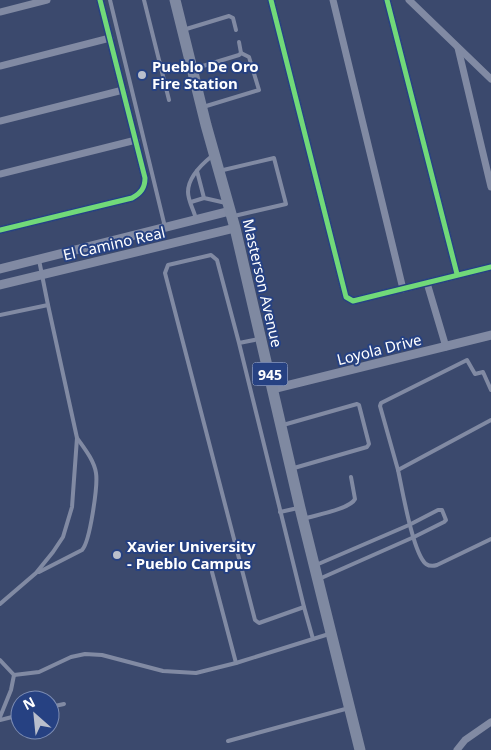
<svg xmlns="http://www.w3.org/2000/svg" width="491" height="750" viewBox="0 0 491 750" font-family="'Noto Sans',sans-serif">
	<rect width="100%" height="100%" fill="#3b496d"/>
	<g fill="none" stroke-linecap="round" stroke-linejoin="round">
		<g stroke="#818aa3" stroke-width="4">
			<path d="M110,0L165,227"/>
			<path d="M144,0L169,100"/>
			<path d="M183,30L229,16L233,18L236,30"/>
			<path d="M193,69L239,55L241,53L239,42"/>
			<path d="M203,107L259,90L249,57L241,53"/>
			<path d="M197,171L204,198L226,203"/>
			<path d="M219,171L274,158L286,204L234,216"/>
			<path d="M191,202L204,198"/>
			<path d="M196,219C194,210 188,201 188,192C188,177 202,164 212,156"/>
			<path d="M0,315L48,305L39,260"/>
			<path d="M239,343L304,607L259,623L255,620L165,273L168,265L211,255L217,260L239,343L259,339"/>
			<path d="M491,420L398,470C402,488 413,554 426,564C429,566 434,566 437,565L491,539"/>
			<path d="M283,425L357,404L359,405L369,444L367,447L294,468"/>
			<path d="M398,470L380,406L381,403L467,360L475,374L483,372L491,390"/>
			<path d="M280,512L298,508"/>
			<path d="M303,519C316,515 350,509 355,499L351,477"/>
			<path d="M316,565L409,525L438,510H442L446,520L444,522L414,537L319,579"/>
			<path d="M39,572L82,550C90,542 98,485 96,473C94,460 84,448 77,438"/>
			<path d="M212,572L236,663"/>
			<path d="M0,604L36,573L53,552L63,537L72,507L77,438L48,305"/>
			<path d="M304,607L313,639"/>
			<path d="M0,660L14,675L39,672L71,657L85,654L102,655L163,671L196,673L236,663L329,634"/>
			<path d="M50,707L64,704"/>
			<path d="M0,717L11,690L14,675"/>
			<path d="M0,720L20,715"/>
			<path d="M228,741L349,708"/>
		</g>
		<g stroke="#818aa3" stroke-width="7">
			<path d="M271,0L346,297L353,301L491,267"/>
			<path d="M333,0L403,289"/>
			<path d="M387,0L457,274"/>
			<path d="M409,0L491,79"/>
			<path d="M0,12L47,0"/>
			<path d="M458,48L491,187"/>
			<path d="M0,66L110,38"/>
			<path d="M0,121L123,90"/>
			<path d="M0,174L136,140"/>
			<path d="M0,230L132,198C141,193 145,188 145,178L100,0"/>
			<path d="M427,283L446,347"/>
			<path d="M457,750L465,740L491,722"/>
		</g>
		<g stroke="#818aa3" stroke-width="9">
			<path d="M0,269L230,211"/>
			<path d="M0,285L235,228"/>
			<path d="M273,389L491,335"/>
		</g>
		<path stroke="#7f89a1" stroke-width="11" d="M175,0L206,125L235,228L300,508L360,750"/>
		<defs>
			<g id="cycleway">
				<path d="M271,0L346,297L353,301L491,267"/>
				<path d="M387,0L457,274"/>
				<path d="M0,230L132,198C141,193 145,188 145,178L100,0"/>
			</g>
		</defs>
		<use href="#cycleway" stroke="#264182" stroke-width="8"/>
		<use href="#cycleway" stroke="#71d979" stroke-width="5"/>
	</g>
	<g fill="#babfcc" stroke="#264182" stroke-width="2">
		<circle cx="142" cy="75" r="5"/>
		<circle cx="117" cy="555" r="5"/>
	</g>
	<g text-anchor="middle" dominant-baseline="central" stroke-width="4" stroke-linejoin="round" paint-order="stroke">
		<rect fill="#264182" stroke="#bec6da" stroke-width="1" x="252.5" y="362.5" width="35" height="23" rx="4"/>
		<g font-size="14" font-weight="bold" fill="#fff">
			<text x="270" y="374">945</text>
		</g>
		<g font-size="15" font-weight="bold" fill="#fff" stroke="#264182" text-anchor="start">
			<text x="152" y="66">Pueblo De Oro<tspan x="152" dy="17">Fire Station</tspan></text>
			<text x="127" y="546">Xavier University<tspan x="127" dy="17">- Pueblo Campus</tspan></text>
		</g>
		<g font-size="15" fill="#fff" stroke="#264182">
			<text transform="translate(114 243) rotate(-13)">El Camino Real</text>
			<text transform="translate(263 283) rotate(77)">Masterson Avenue</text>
			<text transform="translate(379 349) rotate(-14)">Loyola Drive</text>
		</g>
	</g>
	<g transform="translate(35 715) rotate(333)"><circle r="24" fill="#264182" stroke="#7d8db4"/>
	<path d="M0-4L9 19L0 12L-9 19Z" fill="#babfcc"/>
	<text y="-8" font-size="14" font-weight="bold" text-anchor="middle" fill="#ffffff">N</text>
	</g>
</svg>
